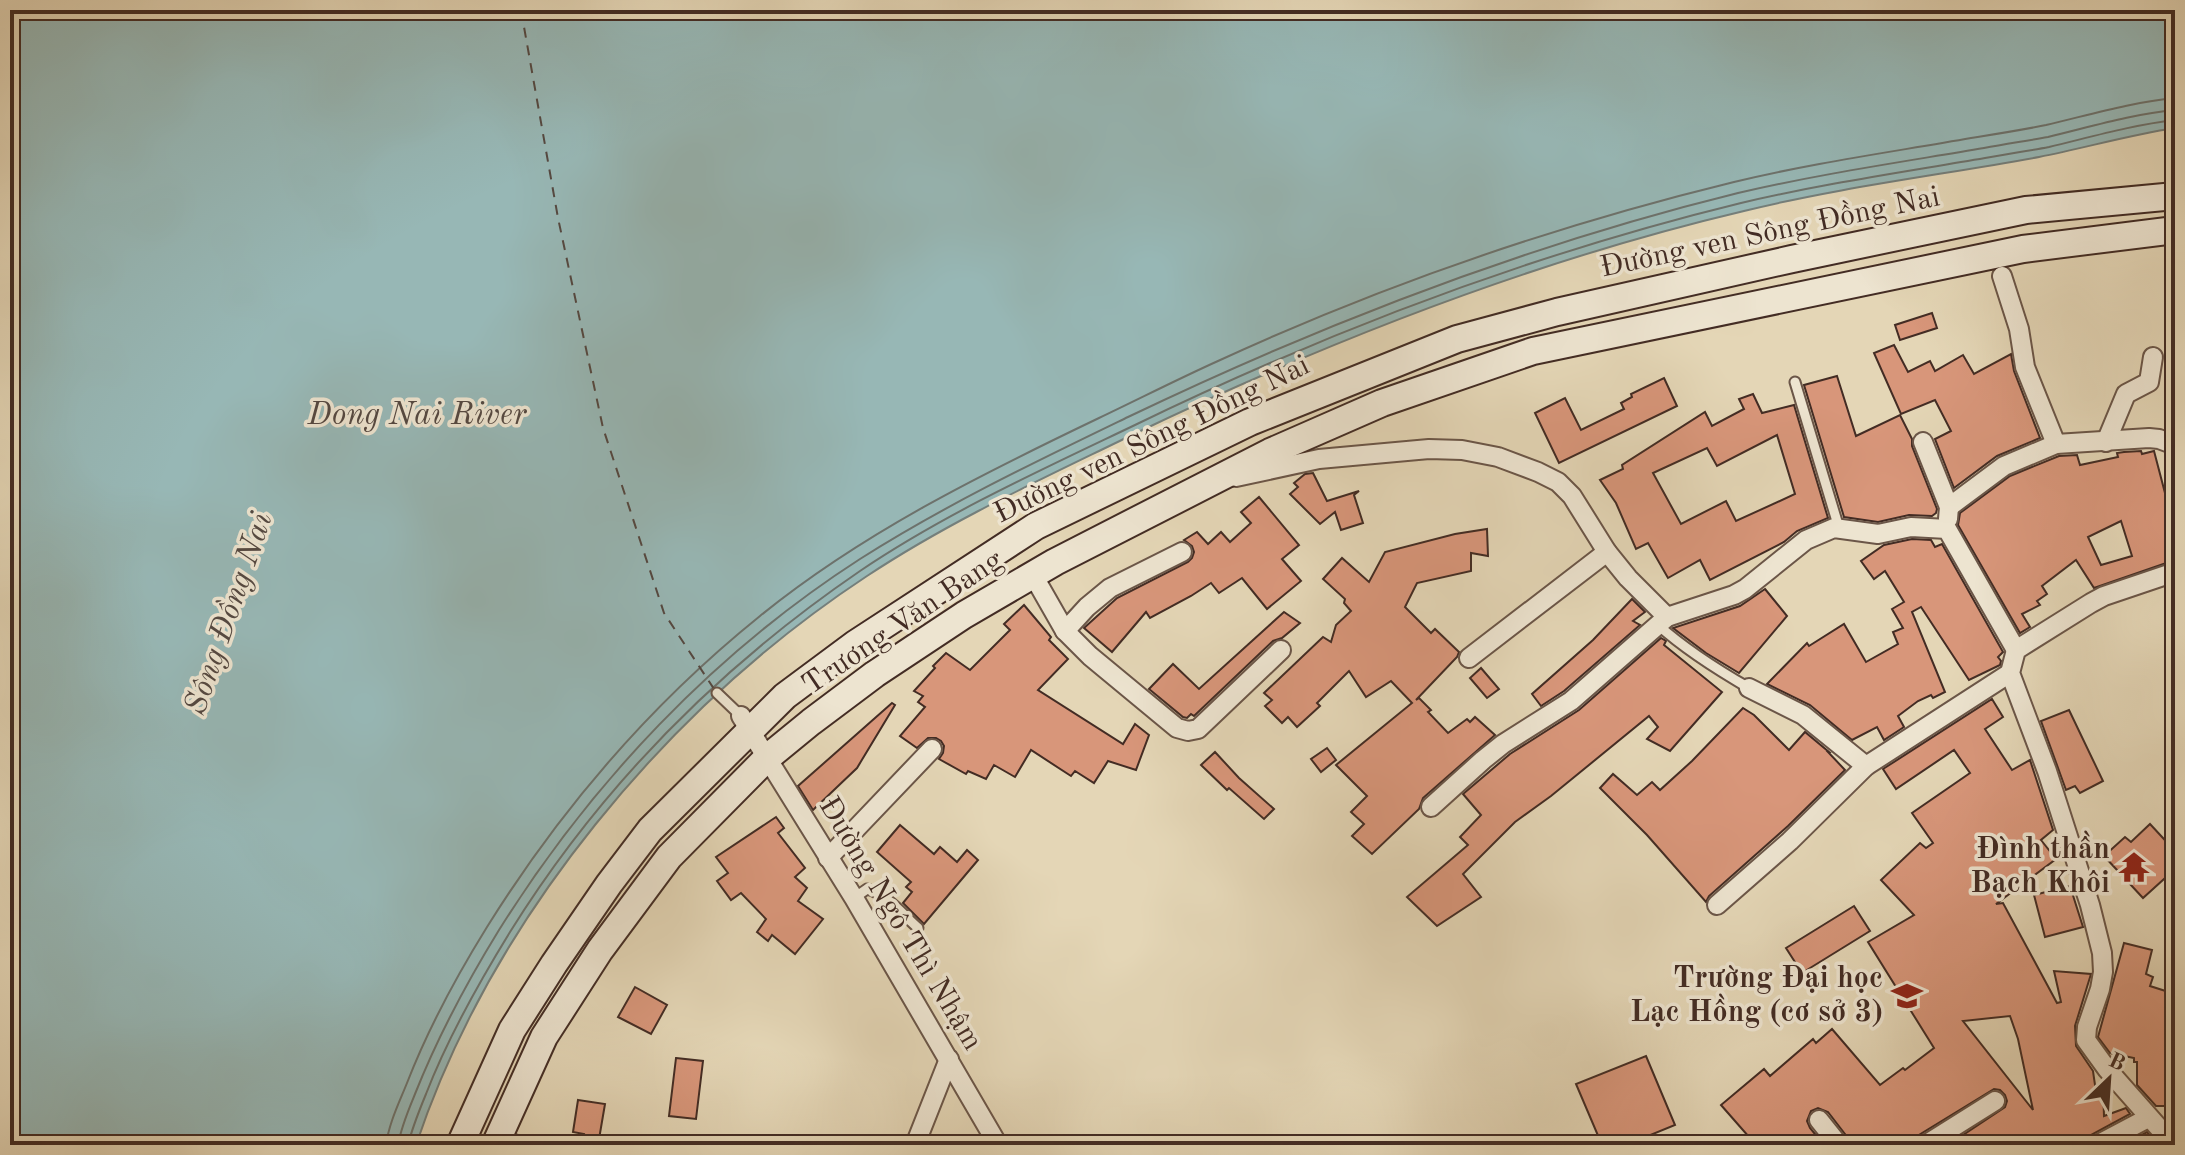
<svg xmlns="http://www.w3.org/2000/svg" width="2185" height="1155" viewBox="0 0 2185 1155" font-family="'Old Standard TT',serif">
	<rect width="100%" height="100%" fill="#e4d6b6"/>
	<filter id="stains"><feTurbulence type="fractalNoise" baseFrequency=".0025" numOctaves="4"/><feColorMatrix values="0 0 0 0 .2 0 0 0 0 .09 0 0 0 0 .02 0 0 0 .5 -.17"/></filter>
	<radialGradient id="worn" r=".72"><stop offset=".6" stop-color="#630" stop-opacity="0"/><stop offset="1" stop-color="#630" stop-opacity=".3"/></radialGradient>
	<path fill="#97b7b5" stroke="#757f7b" stroke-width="2" d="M10,10H2175V128C2129,135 2085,148 2039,157C1941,175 1841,187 1744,211C1532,261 1328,341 1132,435C1042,479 950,521 867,576C668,707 492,918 416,1145H10Z"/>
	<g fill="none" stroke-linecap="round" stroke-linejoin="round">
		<g stroke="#6d726c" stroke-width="2">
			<path d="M386,1145C389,1123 399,1103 407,1083C428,1029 456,977 487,927C560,810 652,703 760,616C862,533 982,474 1099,418C1139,399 1178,379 1218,361C1383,285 1558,225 1734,182C1812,163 1892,152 1971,138C1996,134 2022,130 2046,125C2089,115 2132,102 2175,98"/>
			<path d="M398,1145C401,1127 408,1111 415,1094C438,1036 467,982 499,930C591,783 714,653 860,559C945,505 1037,461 1128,417C1324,323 1527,245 1738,193C1819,174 1902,162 1984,148C2005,144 2026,141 2048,137C2090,127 2132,114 2175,110"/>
			<path d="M408,1145C412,1128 419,1111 426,1094C448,1037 478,984 510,932C601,786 718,668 860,571C944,514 1043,469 1135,425C1329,331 1532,254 1741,203C1821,184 1904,172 1985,158C2006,154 2028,151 2049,147C2091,137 2132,125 2175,120"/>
		</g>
		<path stroke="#544841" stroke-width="2" stroke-dasharray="10 8" stroke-linecap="butt" d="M521,10L558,218L603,428L664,613L716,692"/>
	</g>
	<g fill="#d8967a" stroke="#432c24" stroke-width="2" fill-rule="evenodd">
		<path d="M1932,313L1937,328L1900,340L1895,325Z"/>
		<path d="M1894,345L1908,372L1930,361L1935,371L1963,355L1974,374L2011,354L2014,371L2040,438L1997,456L1954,488L1935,439L1951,431L1935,400L1901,414L1874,353Z"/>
		<path d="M1837,376L1856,436L1900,415L1912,439V446L1937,509L1936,513L1932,516L1909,515L1878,522L1844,517L1804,385Z"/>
		<path d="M1664,378L1677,406L1559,463L1535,413L1565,398L1581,430L1624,409L1621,403L1632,397L1631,394Z"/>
		<path d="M1753,394L1762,413L1794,405L1828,518L1797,531L1784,542L1710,580L1700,560L1668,578L1648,543L1636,549L1616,503L1600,480L1623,469L1622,465L1705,412L1712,426L1744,409L1739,399ZM1777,435L1795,494L1736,521L1726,501L1681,524L1653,473L1707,448L1717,466Z"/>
		<path d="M2141,451L2142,454L2154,451L2165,493L2175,490V560L2094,588L2076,560L2042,586L2047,594L2037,601L2040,605L2022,614L2030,627L2020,633L1958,525L1960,513L2010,476L2059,456L2077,455L2080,465L2118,457L2117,453L2124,452ZM2121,521L2132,556L2101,565L2088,537Z"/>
		<path d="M1313,473L1327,501L1359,491L1354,495L1363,523L1341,530L1335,512L1320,524L1290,494L1298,487L1294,483L1305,474Z"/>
		<path d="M1259,497L1299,545L1282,559L1301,581L1267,609L1242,578L1219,593L1211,583L1191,596L1150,618L1146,612L1112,652L1084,628L1117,598L1188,562L1192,558L1194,552L1192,546L1184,540L1197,532L1208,544L1221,532L1230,542L1251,523L1241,512Z"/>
		<path d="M1487,529L1488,556L1471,553V571L1417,583L1405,607L1431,633L1435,629L1459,652L1457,657L1416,700L1419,698L1431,710L1428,712L1448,733L1467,719L1470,722L1475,717L1495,735L1423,798L1419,809L1372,854L1352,836L1364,824L1351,812L1367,796L1336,765L1412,703L1391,681L1366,697L1349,671L1317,703L1320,706L1297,727L1288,717L1282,723L1265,706L1272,700L1264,693L1323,637L1331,642L1336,625L1351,611L1344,603L1345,599L1323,579L1342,558L1369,582L1385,552L1455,534Z"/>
		<path d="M1912,539L1931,540L1935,547L1942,544L2003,652L1998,657L2001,661L2000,665L1969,680L1921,607L1912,612L1945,692L1933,698L1931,695L1918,701L1898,716L1904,727L1884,740L1877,727L1852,740L1810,705L1767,684L1807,643L1809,646L1844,624L1866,662L1898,644L1893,632L1903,628L1892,609L1904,602L1885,571L1874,579L1861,561L1884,545Z"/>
		<path d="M1765,589L1787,616L1739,673L1706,653L1673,628L1740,606Z"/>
		<path d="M1632,599L1645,612L1633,621L1640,625L1564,691L1541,706L1532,694L1593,640Z"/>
		<path d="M1024,605L1051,637L1049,640L1068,659L1038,690L1123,744L1135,724L1149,735L1136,770L1108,761L1094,783L1075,771L1071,776L1031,750L1015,777L994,765L986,779L968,771L966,774L939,759L943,753L944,746L941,741L936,738H928L917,748L900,736L925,707L918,702L923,696L914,691L935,668L933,666L946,653L970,670L1010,630L1004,624Z"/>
		<path d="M1284,612L1300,623L1282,638L1273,641L1194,716L1191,714L1187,718L1183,717L1149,689L1173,664L1199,689Z"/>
		<path d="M1661,638L1666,641L1664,645L1722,692L1670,751L1647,739L1658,727L1649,716L1551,796L1515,822L1463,874L1481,897L1437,926L1407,897L1468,845L1460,837L1481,815L1463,794L1510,754L1579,710Z"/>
		<path d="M1481,668L1499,689L1487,698L1470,678Z"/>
		<path d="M1992,699L2003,717L1985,729L2012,770L2030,760L2053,830L2041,840L2056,859L1996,904L2003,903L2057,1003L2061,1002L2054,971L2091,974L2075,1026L2076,1046L2093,1071L2095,1085H2103L2104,1116L2126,1108L2130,1114L2091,1135L2085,1145H1948L2005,1107L2007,1101L2005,1095L2000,1090L1994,1089L1919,1135L1913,1145H1851L1848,1138L1828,1112L1818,1108L1811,1111L1807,1121L1810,1128L1824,1145H1756L1721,1105L1764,1069L1770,1076L1813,1039L1816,1043L1832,1029L1880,1085L1903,1068L1905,1070L1934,1048L1868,942L1914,915L1881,880L1920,843L1926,848L1933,843L1912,813L1970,773L1954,750L1896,789L1883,769ZM2010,1016L2018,1039L2033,1110L1963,1021Z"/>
		<path d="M892,703L895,705L857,768L813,810L798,786Z"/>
		<path d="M1743,708L1754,715L1789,750L1805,732L1829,752H1828L1845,770L1788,826L1709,896L1706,902L1647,835L1600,788L1613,774L1637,795L1652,782L1660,790L1692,761Z"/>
		<path d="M2069,710L2103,781L2080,793L2075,786L2066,790L2041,721Z"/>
		<path d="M1327,748L1336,760L1321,772L1311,759Z"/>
		<path d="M1215,752L1239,778L1274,809L1264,819L1229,788L1227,790L1201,765Z"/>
		<path d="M776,817L784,828L778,833L805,868L795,877L807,888L798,901L823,919L795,954L772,935L768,941L757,932L766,919L741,893L731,900L717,881L728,873L716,857Z"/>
		<path d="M2150,824L2175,851V869L2143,898L2104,856L2125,837L2131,842Z"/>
		<path d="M900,825L934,854L940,847L957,862L967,850L978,860L924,924L903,903L912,892L906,887L911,882L877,852Z"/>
		<path d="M2070,886L2083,927L2045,937L2034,895Z"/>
		<path d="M1854,906L1870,931L1802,973L1786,948Z"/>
		<path d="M2124,943L2152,950L2146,974L2153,977L2150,986L2175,994V1106H2156L2137,1085V1062H2134V1058L2110,1053L2098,1037Z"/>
		<path d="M635,987L667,1005L651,1034L618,1017Z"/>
		<path d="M1646,1056L1675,1125L1626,1145H1602L1576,1084Z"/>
		<path d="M676,1058L703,1061L696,1119L669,1116Z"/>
		<path d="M578,1100L605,1104L598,1145H582L584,1134L573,1132Z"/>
		<path d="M2147,1132L2158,1145H2123Z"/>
	</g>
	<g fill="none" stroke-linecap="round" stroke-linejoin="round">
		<defs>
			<g id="service">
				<path d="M1795,382L1839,528"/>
				<path d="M1658,625C1686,650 1716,669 1749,688"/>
				<path d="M717,693L741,716"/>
				<path d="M854,898L867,889C888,895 902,914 918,928"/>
			</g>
			<g id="minor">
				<path d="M2002,276L2019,329L2025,367L2056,444"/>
				<path d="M1923,442L1949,507L1948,519"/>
				<path d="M2106,442L2126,394L2149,382L2153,357"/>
				<path d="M1236,477L1319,459L1429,449L1462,450L1498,457L1538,472L1558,482L1572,496L1607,552L1628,578L1667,617L1734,595L1745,589L1806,540L1834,528L1878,534L1911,527L1947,529L2016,650"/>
				<path d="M1949,507L2004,466L2056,444L2149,438L2159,439L2175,445"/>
				<path d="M1033,575L1065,631L1090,656L1177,728L1188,731L1198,729L1281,650"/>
				<path d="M1065,631L1087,607L1110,588L1182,552"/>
				<path d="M1469,658L1607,552"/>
				<path d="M1749,688L1803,715L1866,766L2010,673"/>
				<path d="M741,716L854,898L998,1145"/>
				<path d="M1431,807L1483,760L1503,744L1571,701L1667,617"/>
				<path d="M828,858L932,749"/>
				<path d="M1717,905L1790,841L1866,766"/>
				<path d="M1819,1120L1839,1145"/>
				<path d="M504,1141L517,1145"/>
				<path d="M915,1145L949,1059"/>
				<path d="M1925,1145L1995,1101"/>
				<path d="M2097,1145L2148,1118"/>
				<path d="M2174,1145L2107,1069L2086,1040L2087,1027L2100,989L2103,972L2102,953L2090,905L2047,771L2010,673L2016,650L2091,603L2104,596L2175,572"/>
			</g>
			<g id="secondary">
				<path d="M460,1145L512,1030L554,964L609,884L650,830L785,696L855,644L1036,526L1250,422L1457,339L1557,312L1792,259L2026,210L2175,196"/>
				<path d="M495,1145L544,1037L600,950L669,857L767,758L811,722L875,674L964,615L1055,562L1270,452L1382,403L1533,351L2023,249L2175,230"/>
			</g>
		</defs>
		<use href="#service" stroke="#6b5648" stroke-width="13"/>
		<use href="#minor" stroke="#6b5648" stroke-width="22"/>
		<use href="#secondary" stroke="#432c24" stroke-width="30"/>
		<use href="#service" stroke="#ede4d0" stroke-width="9"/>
		<use href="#minor" stroke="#ede4d0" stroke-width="18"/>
		<use href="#secondary" stroke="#ede4d0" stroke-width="26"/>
	</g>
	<defs>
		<symbol id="temple-bare" viewBox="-9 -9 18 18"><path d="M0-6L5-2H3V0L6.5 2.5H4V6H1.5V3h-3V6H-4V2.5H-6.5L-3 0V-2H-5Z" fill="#8f2418" stroke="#ede4d0" stroke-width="2.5" paint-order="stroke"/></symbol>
		<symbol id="university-bare" viewBox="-9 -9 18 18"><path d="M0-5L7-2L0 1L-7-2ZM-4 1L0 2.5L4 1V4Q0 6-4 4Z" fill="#8f2418" stroke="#ede4d0" stroke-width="2.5" paint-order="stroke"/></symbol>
	</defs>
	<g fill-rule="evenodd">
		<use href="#temple-bare" x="2112" y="845" width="44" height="44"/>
		<use href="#university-bare" x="1885" y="974" width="44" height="44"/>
	</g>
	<g text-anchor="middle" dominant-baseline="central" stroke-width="7" stroke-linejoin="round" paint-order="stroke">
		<g font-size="30" fill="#432c24" stroke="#ede4d0">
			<text transform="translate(1770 233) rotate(-12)">Đường ven Sông Đồng Nai</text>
			<text transform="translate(1152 440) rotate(-26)">Đường ven Sông Đồng Nai</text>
			<text transform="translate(903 623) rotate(-34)">Trương Văn Bang</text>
			<text transform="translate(900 924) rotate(59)">Đường Ngô Thì Nhậm</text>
		</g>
		<g font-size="30" font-weight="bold" fill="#432c24" stroke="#ede4d0" text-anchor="end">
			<text x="2110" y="850">Đình thần<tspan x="2110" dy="34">Bạch Khôi</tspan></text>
			<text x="1883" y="979">Trường Đại học<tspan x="1883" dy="34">Lạc Hồng (cơ sở 3)</tspan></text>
		</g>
		<g font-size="32" font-style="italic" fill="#544841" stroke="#ede4d0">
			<text x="417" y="416">Dong Nai River</text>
			<text transform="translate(230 614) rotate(-71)">Sông Đồng Nai</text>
		</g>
	</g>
	<rect width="2185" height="1155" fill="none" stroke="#e4d6b6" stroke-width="40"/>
	<rect x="12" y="12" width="2161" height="1131" fill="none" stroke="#432c24" stroke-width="4"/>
	<rect x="20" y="20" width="2145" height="1115" fill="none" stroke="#432c24" stroke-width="2"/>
	<g transform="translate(2109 1079) rotate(25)" stroke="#ede4d0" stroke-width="6" paint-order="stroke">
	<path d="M0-6L14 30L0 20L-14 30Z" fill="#432c24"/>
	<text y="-12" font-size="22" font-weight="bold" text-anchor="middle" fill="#432c24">B</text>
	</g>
	<rect width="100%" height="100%" filter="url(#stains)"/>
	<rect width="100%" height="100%" fill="url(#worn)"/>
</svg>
